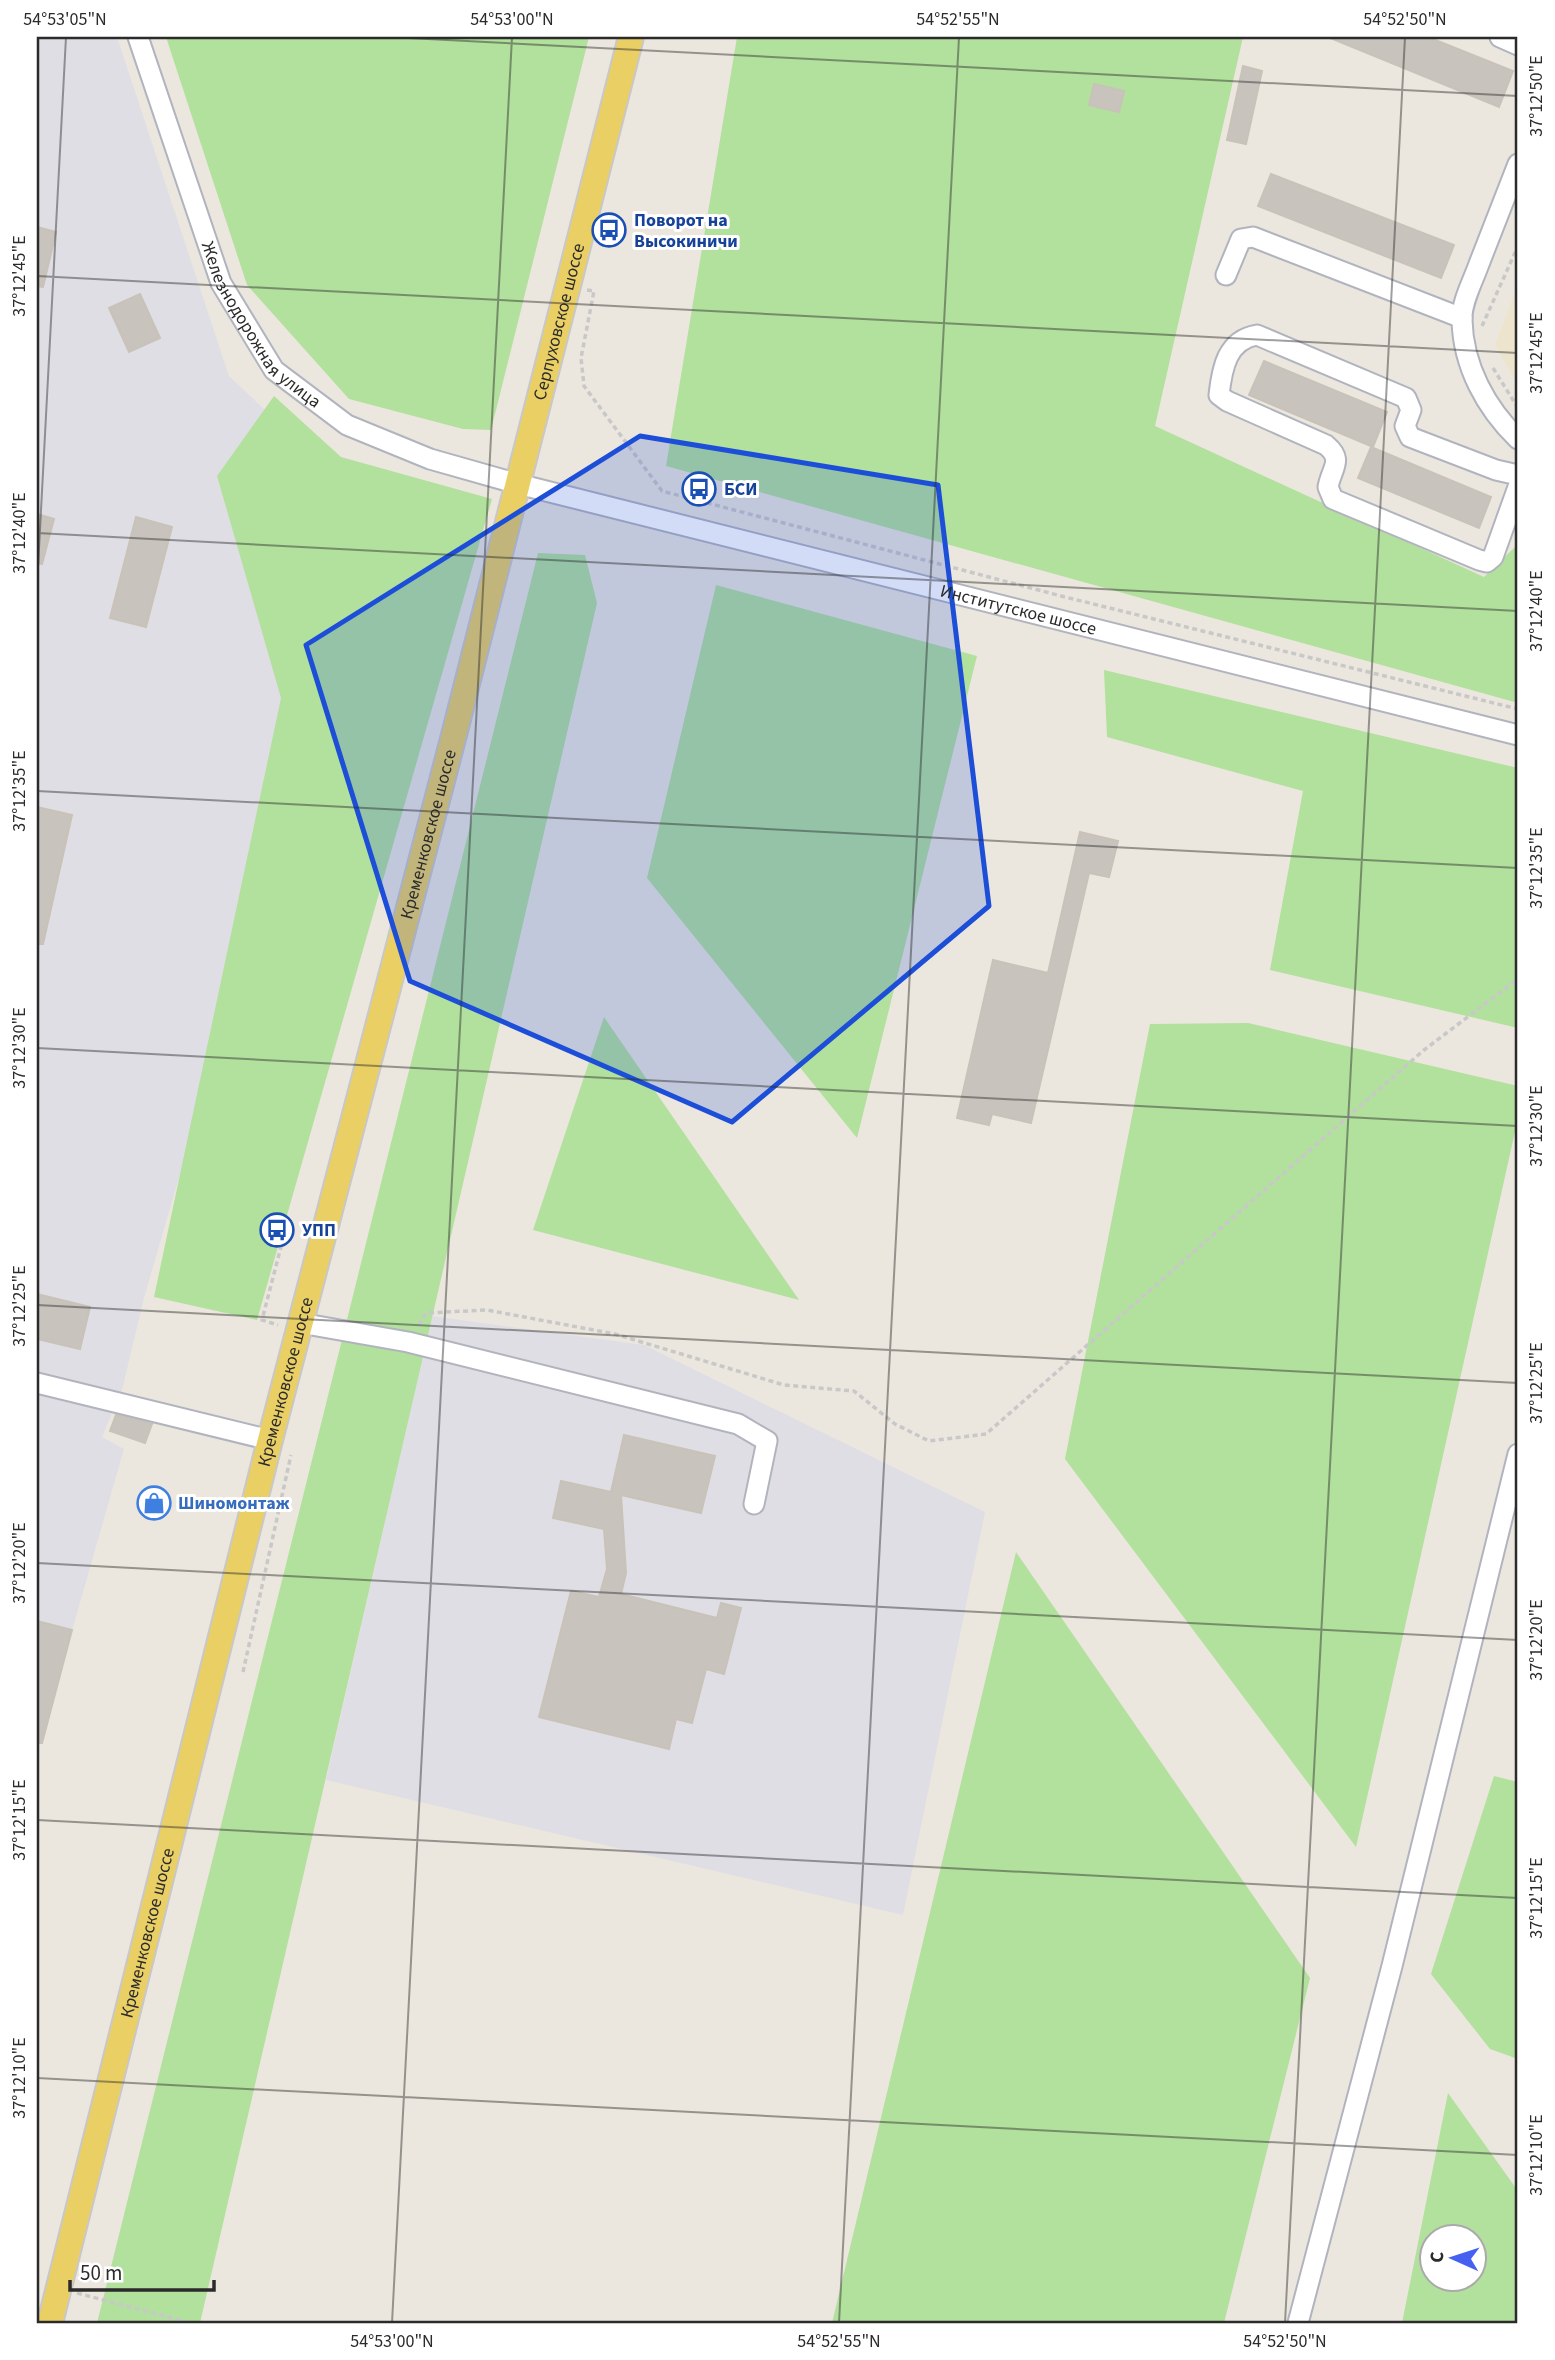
<svg xmlns="http://www.w3.org/2000/svg" width="1555" height="2360" viewBox="0 0 1555 2360" font-family="'Source Sans 3',sans-serif">
	<rect width="100%" height="100%" fill="#ece7de"/>
	<g fill="#e0dee5">
		<path d="M37,37H117L229,376L373,511L144,1298L119,1403L114,1409L102,1437L124,1449L37,1753Z"/>
		<path d="M432,1316L644,1345L985,1512L903,1915L326,1780Z"/>
	</g>
	<path fill="#ede4ce" d="M1518,284V385L1495,345Z"/>
	<g fill="#b2e09d" fill-rule="evenodd">
		<path d="M166,37H589L491,430L463,429L349,399L247,285Z"/>
		<path d="M737,37H1243L1155,426L1484,577L1518,544V703L666,466Z"/>
		<path d="M274,396L341,457L492,499L257,1320L154,1297L281,698L217,476Z"/>
		<path d="M538,553L585,555L597,603L200,2323H97Z"/>
		<path d="M716,585L977,656L857,1138L647,878Z"/>
		<path d="M1104,670L1518,768V1028L1270,970L1303,791L1107,737Z"/>
		<path d="M604,1017L799,1300L533,1230Z"/>
		<path d="M1248,1023L1518,1086V1118L1356,1847L1065,1459L1150,1024Z"/>
		<path d="M1016,1552L1310,1978L1224,2323H832Z"/>
		<path d="M1494,1776L1518,1782V2059L1490,2049L1431,1974Z"/>
		<path d="M1448,2093L1518,2191V2323H1402ZM1432,2238H1474V2280H1432Z"/>
	</g>
	<g fill="#c8c3bd" stroke="#c8c2b8" stroke-width="2">
		<path d="M1328,37H1428L1513,71L1499,107Z"/>
		<path d="M1243,66L1262,71L1246,144L1227,140Z"/>
		<path d="M1094,84L1124,91L1119,112L1089,105Z"/>
		<path d="M1271,174L1454,245L1441,278L1258,206Z"/>
		<path d="M37,227L56,232L43,287L37,286Z"/>
		<path d="M140,294L160,338L129,352L109,308Z"/>
		<path d="M1264,361L1387,412L1373,447L1249,395Z"/>
		<path d="M1371,447L1491,497L1479,528L1358,478Z"/>
		<path d="M37,514L54,519L42,564L37,563Z"/>
		<path d="M136,517L172,527L146,627L110,618Z"/>
		<path d="M37,807L72,815L43,944H37Z"/>
		<path d="M1080,832L1118,841L1109,877L1089,873L1031,1123L992,1114L989,1125L957,1118L993,960L1048,973Z"/>
		<path d="M37,1294L90,1307L80,1349L37,1339Z"/>
		<path d="M116,1415L152,1424L145,1443L110,1431Z"/>
		<path d="M624,1435L715,1456L701,1513L621,1495L626,1573L621,1594L717,1618L721,1603L741,1608L724,1674L706,1669L692,1723L676,1719L669,1749L539,1717L571,1591L599,1597L607,1569L604,1529L553,1518L561,1481L611,1492Z"/>
		<path d="M37,1621L72,1630L42,1743H37Z"/>
	</g>
	<g fill="none" stroke-linecap="round" stroke-linejoin="round">
		<defs>
			<g id="minor">
				<path id="s1" d="M138,37L221,283L274,370L347,425L430,459L518,484L1518,735"/>
				<path d="M1500,37L1518,45"/>
				<path d="M1518,164C1505,197 1492,231 1479,264C1473,281 1461,303 1462,320C1463,366 1486,408 1518,439"/>
				<path d="M1226,275L1241,239L1253,237L1462,318"/>
				<path d="M1518,475L1496,470L1410,437L1405,426L1411,410L1406,398L1257,335C1227,340 1222,368 1219,395L1227,401L1326,445C1344,460 1332,467 1328,487L1333,499L1479,560L1487,562L1493,557L1518,487"/>
				<path d="M300,1323L408,1342L738,1424L767,1441L754,1504"/>
				<path d="M37,1383L270,1440"/>
				<path d="M1298,2323L1392,1966L1518,1454"/>
			</g>
			<g id="major">
				<path id="s2" d="M50,2323L270,1440L454,735L631,37"/>
			</g>
		</defs>
		<use href="#minor" stroke="#b1b4be" stroke-width="23"/>
		<use href="#major" stroke="#c8c8c8" stroke-width="28"/>
		<g stroke="#c8c8c8" stroke-width="3.5" stroke-dasharray="5 3.5" stroke-linecap="butt">
			<path d="M587,290L594,291L581,358L584,386L662,491L1065,597L1518,709"/>
			<path d="M1482,326L1518,246"/>
			<path d="M1493,368L1518,408"/>
			<path d="M277,1230L283,1239L262,1320L278,1325"/>
			<path d="M419,1325L426,1313L487,1310L615,1334L784,1385L854,1391L895,1424L929,1441L986,1434L1424,1050L1518,979"/>
			<path d="M243,1672L291,1455"/>
			<path d="M77,2293L191,2323"/>
		</g>
		<use href="#minor" stroke="#fff" stroke-width="19"/>
		<use href="#major" stroke="#eacf65" stroke-width="24"/>
	</g>
	<path fill="#1d4ed8" fill-opacity="0.2" stroke="#1d4ed8" stroke-width="5" stroke-linejoin="round" d="M640,436L938,485L989,906L732,1122L410,981L306,645Z"/>
	<path fill="none" stroke="#2b2b2b" stroke-width="2" stroke-opacity="0.45" d="M389,37L1518,96M37,276L1518,353M37,533L1518,611M37,586L66,37M37,791L1518,868M37,1048L1518,1126M37,1305L1518,1383M37,1563L1518,1640M37,1820L1518,1898M37,2078L1518,2155M392,2323L512,37M839,2323L959,37M1285,2323L1405,37"/>
	<defs>
		<symbol id="bus-ring" viewBox="-11 -11 22 22"><circle r="9.5" fill="#fff" stroke="#1a4fb4" stroke-width="1.5"/><path d="M-5-6H5V4H4V6H2V4H-2V6H-4V4H-5ZM-3.5-4V0h7V-4ZM-3.5 1.2v1.5H-2V1.2ZM2 1.2v1.5H3.5V1.2Z" fill="#1a4fb4"/></symbol>
		<symbol id="shop-ring" viewBox="-11 -11 22 22"><circle r="9.5" fill="#fff" stroke="#3f7fe0" stroke-width="1.5"/><path d="M-5-2.5h2.3a2.7 3.5 0 0 1 5.4 0H5L5.5 6h-11ZM-1.5-2.5h3a1.5 2.3 0 0 0-3 0Z" fill="#3f7fe0"/></symbol>
	</defs>
	<g fill-rule="evenodd">
		<use href="#bus-ring" x="590" y="211" width="38" height="38"/>
		<use href="#bus-ring" x="680" y="470" width="38" height="38"/>
		<use href="#bus-ring" x="258" y="1211" width="38" height="38"/>
		<use href="#shop-ring" x="135" y="1484" width="38" height="38"/>
	</g>
	<g text-anchor="middle" dominant-baseline="central" stroke-width="6" stroke-linejoin="round" paint-order="stroke">
		<g font-size="18" font-weight="bold" fill="#164399" stroke="#fff" text-anchor="start">
			<text x="634" y="220">Поворот на<tspan x="634" dy="21">Высокиничи</tspan></text>
			<text x="724" y="489">БСИ</text>
			<text x="302" y="1230">УПП</text>
		</g>
		<g font-size="18" fill="#2b2b2b" stroke="#fff">
			<text stroke="none"><textPath href="#s1" startOffset="317">Железнодорожная улица</textPath></text>
			<text stroke="none"><textPath href="#s2" startOffset="2065">Серпуховское шоссе</textPath></text>
			<text stroke="none"><textPath href="#s1" startOffset="1150">Институтское шоссе</textPath></text>
			<text stroke="none"><textPath href="#s2" startOffset="1536">Кременковское шоссе</textPath></text>
			<text stroke="none"><textPath href="#s2" startOffset="970">Кременковское шоссе</textPath></text>
			<text stroke="none"><textPath href="#s2" startOffset="402">Кременковское шоссе</textPath></text>
		</g>
		<g font-size="18" font-weight="bold" fill="#366cbe" stroke="#fff" text-anchor="start">
			<text x="178" y="1503">Шиномонтаж</text>
		</g>
	</g>
	<rect width="1555" height="2360" fill="none" stroke="#ffffff" stroke-width="77"/>
	<g transform="translate(1453 2258) rotate(273)"><circle r="33" fill="#ffffff" stroke="#aaaaaa" stroke-width="2"/>
	<path d="M0-5L12 26L0 18L-12 26Z" fill="#4660f1"/>
	<text y="-10" font-size="19" font-weight="bold" text-anchor="middle" fill="#2b2b2b">С</text>
	</g>
	<path d="M70 2280v10h144v-10" fill="none" stroke="#2b2b2b" stroke-width="3.5"/>
	<text x="80" y="2280" font-size="21" fill="#2b2b2b" stroke="#ffffff" stroke-width="5" paint-order="stroke">50 m</text>
	<rect x="38" y="38" width="1478" height="2284" fill="none" stroke="#2b2b2b" stroke-width="2.5"/>
	<g font-size="18" text-anchor="middle" fill="#2b2b2b">
		<text x="65" y="25">54°53'05"N</text>
		<text x="512" y="25">54°53'00"N</text>
		<text x="958" y="25">54°52'55"N</text>
		<text x="1405" y="25">54°52'50"N</text>
		<text transform="translate(1536 96) rotate(-90)" y="6">37°12'50"E</text>
		<text transform="translate(19 276) rotate(-90)" y="6">37°12'45"E</text>
		<text transform="translate(1536 353) rotate(-90)" y="6">37°12'45"E</text>
		<text transform="translate(19 533) rotate(-90)" y="6">37°12'40"E</text>
		<text transform="translate(1536 611) rotate(-90)" y="6">37°12'40"E</text>
		<text transform="translate(19 791) rotate(-90)" y="6">37°12'35"E</text>
		<text transform="translate(1536 868) rotate(-90)" y="6">37°12'35"E</text>
		<text transform="translate(19 1048) rotate(-90)" y="6">37°12'30"E</text>
		<text transform="translate(1536 1126) rotate(-90)" y="6">37°12'30"E</text>
		<text transform="translate(19 1306) rotate(-90)" y="6">37°12'25"E</text>
		<text transform="translate(1536 1383) rotate(-90)" y="6">37°12'25"E</text>
		<text transform="translate(19 1563) rotate(-90)" y="6">37°12'20"E</text>
		<text transform="translate(1536 1640) rotate(-90)" y="6">37°12'20"E</text>
		<text transform="translate(19 1820) rotate(-90)" y="6">37°12'15"E</text>
		<text transform="translate(1536 1898) rotate(-90)" y="6">37°12'15"E</text>
		<text transform="translate(19 2078) rotate(-90)" y="6">37°12'10"E</text>
		<text transform="translate(1536 2155) rotate(-90)" y="6">37°12'10"E</text>
		<text x="392" y="2347">54°53'00"N</text>
		<text x="839" y="2347">54°52'55"N</text>
		<text x="1285" y="2347">54°52'50"N</text>
	</g>
</svg>
